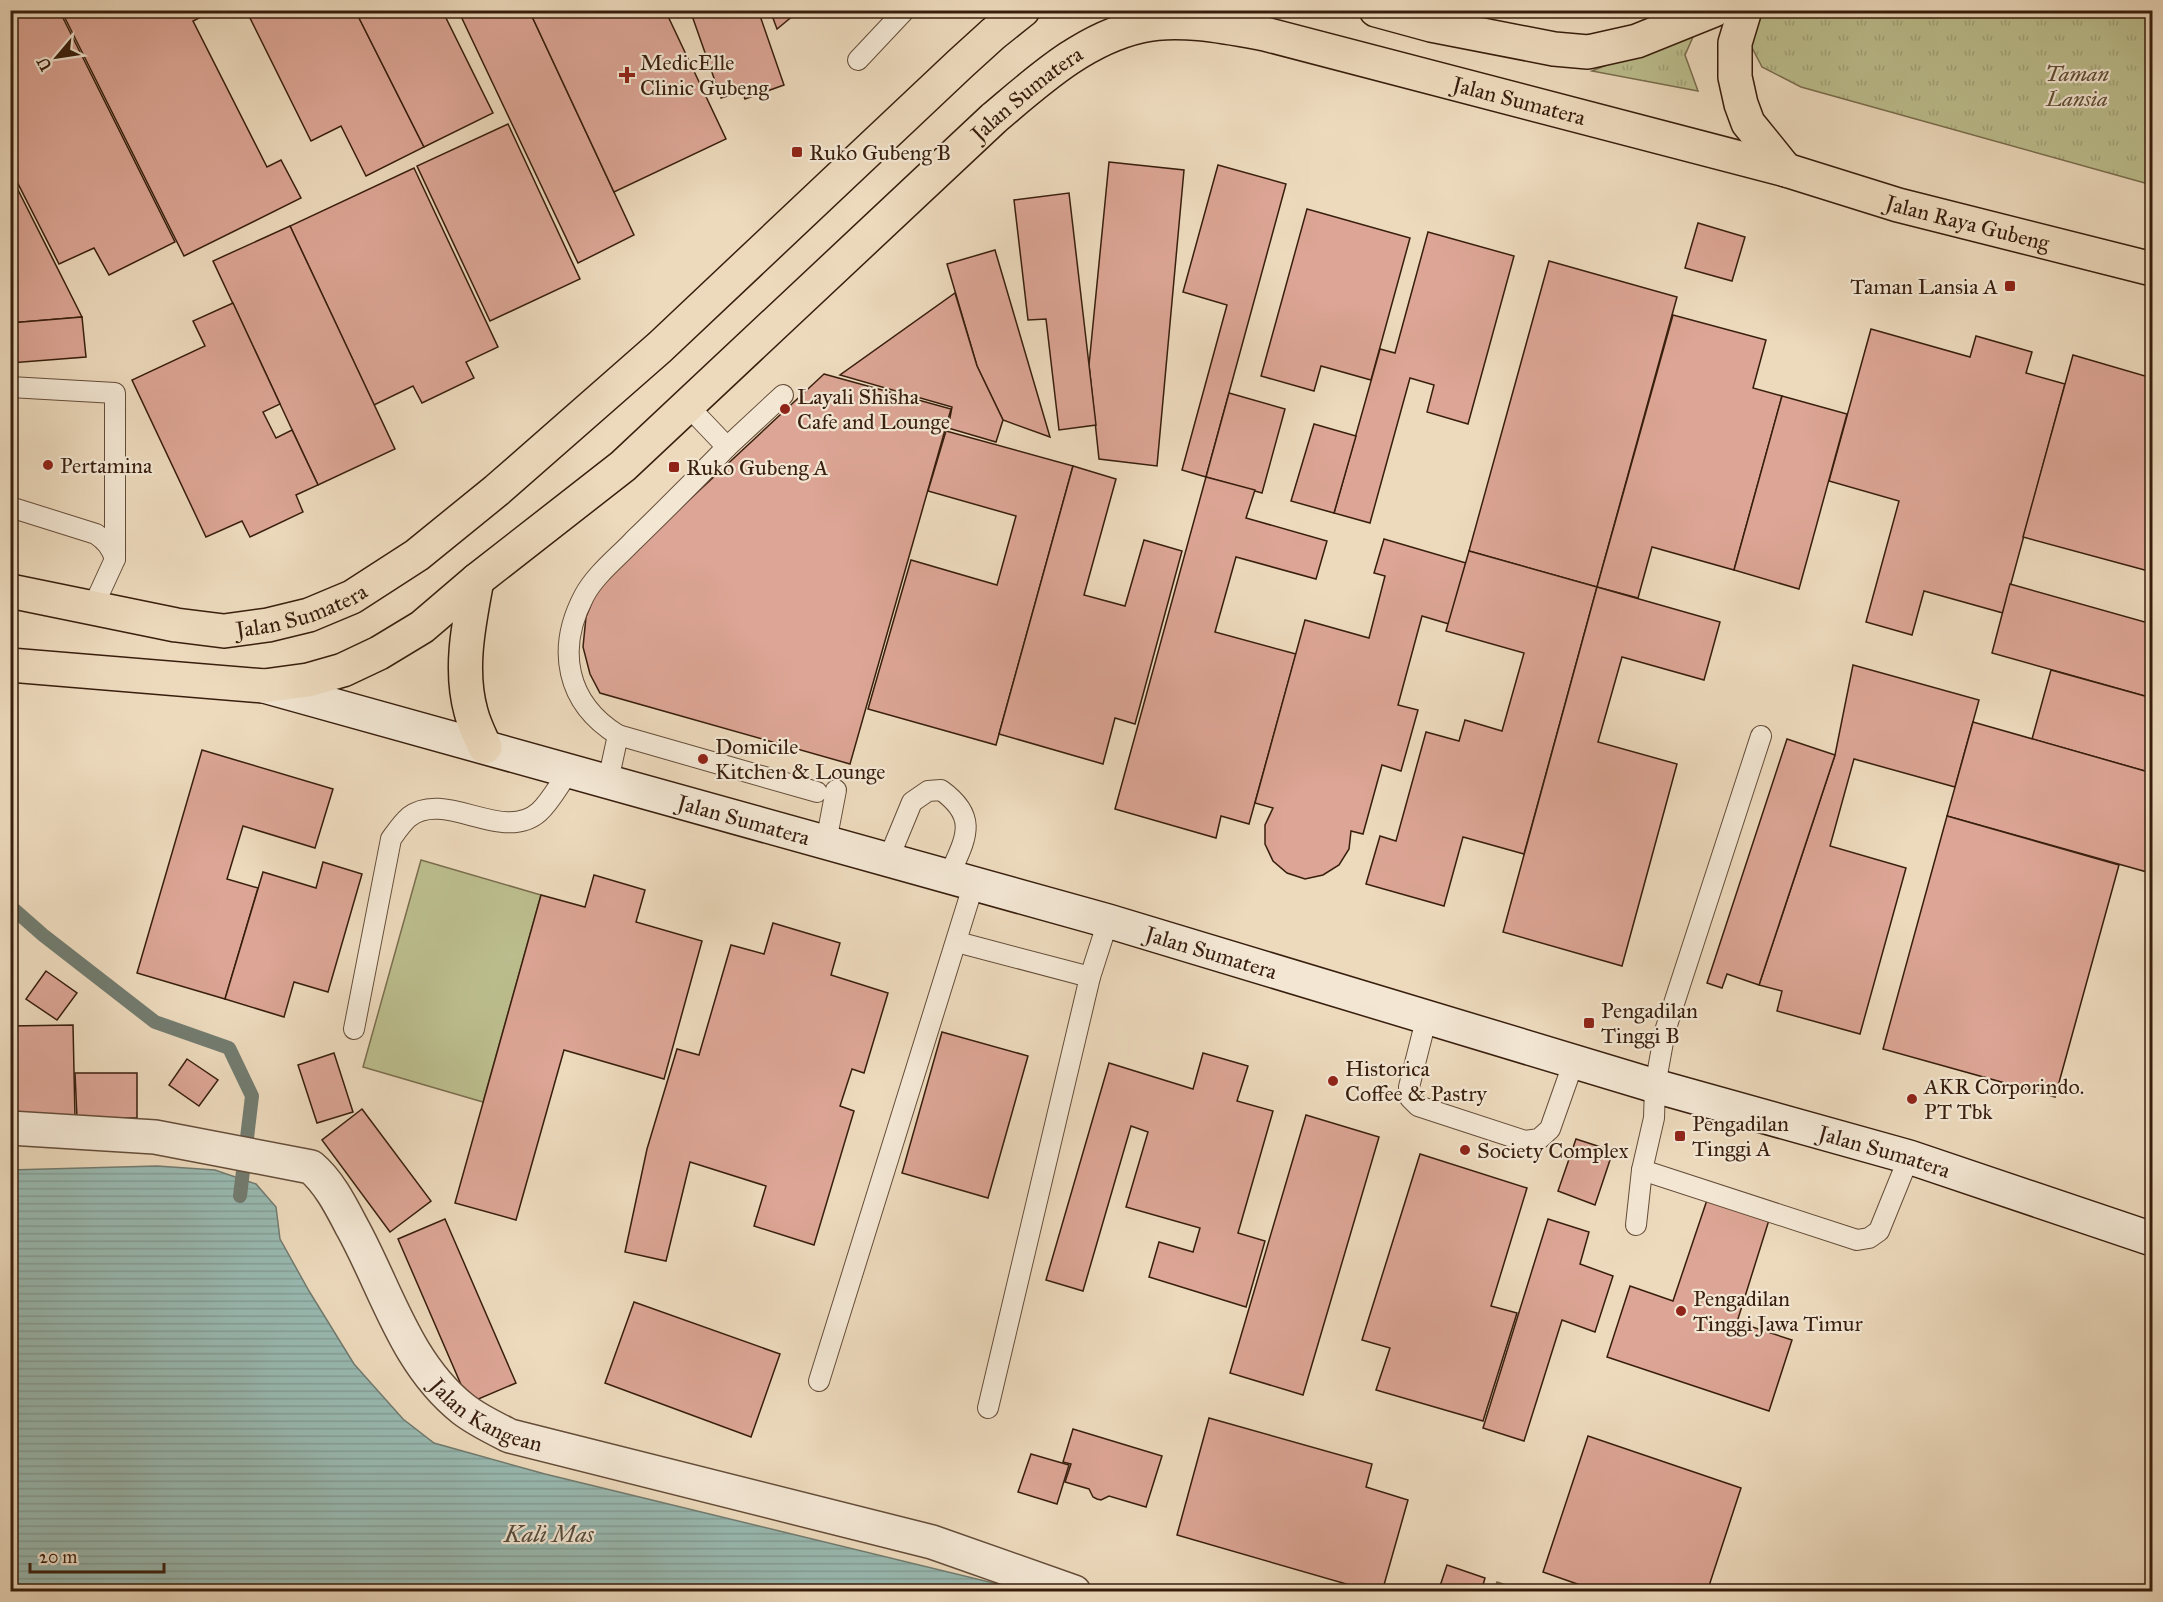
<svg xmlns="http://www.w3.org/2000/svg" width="2163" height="1602" viewBox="0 0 2163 1602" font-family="'IM FELL Great Primer',serif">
	<defs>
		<pattern id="park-tufts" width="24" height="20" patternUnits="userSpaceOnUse" patternTransform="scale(1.5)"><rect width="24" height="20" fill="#bcbe8e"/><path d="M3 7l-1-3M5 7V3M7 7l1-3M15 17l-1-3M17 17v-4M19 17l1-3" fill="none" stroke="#a2a379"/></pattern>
		<pattern id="water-rules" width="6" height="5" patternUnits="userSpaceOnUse" patternTransform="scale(1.5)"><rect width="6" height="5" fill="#99bab2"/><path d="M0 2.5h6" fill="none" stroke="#859f98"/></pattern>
	</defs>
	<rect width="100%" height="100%" fill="#eddabd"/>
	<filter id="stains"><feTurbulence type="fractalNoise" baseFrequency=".00333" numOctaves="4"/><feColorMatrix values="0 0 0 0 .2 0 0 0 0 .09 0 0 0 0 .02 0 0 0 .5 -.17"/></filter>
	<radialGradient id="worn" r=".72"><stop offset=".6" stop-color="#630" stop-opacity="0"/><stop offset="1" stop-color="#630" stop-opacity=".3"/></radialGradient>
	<g fill="#bcbe8e" stroke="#7a6e4e" stroke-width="1.5">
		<path d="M421,860L541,895L483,1102L363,1067Z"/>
		<path d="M1497,1582L1524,1591H1494Z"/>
	</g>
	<g fill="url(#park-tufts)" stroke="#7a6e4e" stroke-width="1.5">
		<path d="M1774,11H2152V185L1801,87L1762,67L1748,40L1759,17Z"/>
		<path d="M1697,28L1685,55L1698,91L1592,71Z"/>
	</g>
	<path fill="url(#water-rules)" stroke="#727c70" stroke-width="1.5" d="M157,1166L215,1170L256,1184L276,1207L280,1239L309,1291L354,1364L403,1419L434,1443L545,1474L1026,1591H11L10,1170Z"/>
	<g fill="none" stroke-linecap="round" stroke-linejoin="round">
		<path stroke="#727c70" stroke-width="14" d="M10,906L43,935L155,1022L229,1048L252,1096L240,1196"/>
	</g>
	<g fill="#dca595" stroke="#381e0d" stroke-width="1.5">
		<path d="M24,10H59L175,242L109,275L94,248L59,264L10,168V17Z"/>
		<path d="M61,10H200L203,16L193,21L267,167L281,160L301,198L184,256Z"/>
		<path d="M246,10H355L424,147L366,176L341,126L311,141Z"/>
		<path d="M355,10H442L493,113L424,147Z"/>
		<path d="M458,10H529L634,235L578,263Z"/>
		<path d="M529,10H665L726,139L614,192Z"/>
		<path d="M690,10H758L784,85L745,99L742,91L721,98Z"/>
		<path d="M770,10H800L777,29Z"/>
		<path d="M508,124L580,279L490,321L417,166Z"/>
		<path d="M1109,162L1184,170L1157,466L1099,459L1089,365Z"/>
		<path d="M1218,165L1286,184L1206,477L1182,470L1227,305L1183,292Z"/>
		<path d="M414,168L498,347L466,362L474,378L422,403L413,386L374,405L290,226Z"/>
		<path d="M10,174L82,317L10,323Z"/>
		<path d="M1069,193L1096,425L1059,430L1046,319L1028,320L1014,200Z"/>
		<path d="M1307,209L1410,238L1371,380L1321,366L1314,391L1261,376Z"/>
		<path d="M1698,223L1745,237L1732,281L1685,268Z"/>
		<path d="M290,226L395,449L318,485L213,261Z"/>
		<path d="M1428,232L1514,256L1468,424L1427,412L1434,385L1410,378L1370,523L1334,513L1380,349L1395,353Z"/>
		<path d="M995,250L1050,437L1003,420L977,366L947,264Z"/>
		<path d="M1549,261L1677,297L1597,587L1469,551Z"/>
		<path d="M955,293L977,366L1003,420L996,442L948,428L952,407L840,375Z"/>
		<path d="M233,303L280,404L263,412L276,438L292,430L318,485L296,495L303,512L250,537L242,521L206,537L132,380L205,346L193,321Z"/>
		<path d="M1673,315L1766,340L1753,388L1782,396L1734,570L1652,547L1638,598L1597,587Z"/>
		<path d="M82,317L86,357L10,363V323Z"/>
		<path d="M1871,329L1970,357L1976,336L2032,352L2026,373L2065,384L2003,613L1924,591L1912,635L1866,622L1899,501L1829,481Z"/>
		<path d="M2073,355L2152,378V572L2023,537Z"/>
		<path d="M824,374L951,409L850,764L600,693L590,674L583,647L586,617L600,583Z"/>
		<path d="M1229,393L1285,409L1262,493L1206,477Z"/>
		<path d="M1782,396L1847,414L1799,589L1734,570Z"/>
		<path d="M1314,424L1356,436L1334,513L1291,501Z"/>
		<path d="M946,431L1073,466L996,745L868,709L911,560L997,585L1016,516L928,491Z"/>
		<path d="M1073,466L1116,479L1084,595L1125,606L1144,540L1182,551L1135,724L1115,718L1103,764L999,734Z"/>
		<path d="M1206,477L1255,490L1246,518L1327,541L1316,579L1236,557L1215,632L1296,654L1249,824L1221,816L1216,838L1115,809Z"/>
		<path d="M1384,539L1466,563L1449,624L1422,616L1398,705L1418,710L1401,771L1382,765L1363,834L1351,831L1349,849L1339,865L1323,875L1305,879L1287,873L1273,861L1265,844V825L1273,808L1255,803L1305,620L1369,638L1385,576L1374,573Z"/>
		<path d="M1469,551L1597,587L1524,854L1463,837L1444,906L1366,884L1380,836L1396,841L1426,732L1459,741L1465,720L1502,731L1524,653L1446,631Z"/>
		<path d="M2010,584L2152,624V698L1992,653Z"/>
		<path d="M1597,587L1720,622L1704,680L1622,657L1598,742L1677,764L1622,966L1503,932Z"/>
		<path d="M1853,665L1979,700L1955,787L1854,759L1830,846L1906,868L1860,1034L1777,1011L1782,991L1759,985L1835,755Z"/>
		<path d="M2051,670L2152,698V773L2032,739Z"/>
		<path d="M1973,722L2152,773V854L2147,872L1947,816Z"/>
		<path d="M1787,739L1835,755L1759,985L1727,974L1722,988L1707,983Z"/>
		<path d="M202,750L333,789L315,848L243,826L227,879L258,888L225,999L137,973Z"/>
		<path d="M1947,816L2119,865L2055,1097L1883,1049Z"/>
		<path d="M323,862L362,874L328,992L294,982L284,1017L225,999L263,872L316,888Z"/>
		<path d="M594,875L645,890L636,922L702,941L664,1079L564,1050L516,1220L455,1203L541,895L585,907Z"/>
		<path d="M773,923L840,943L831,975L888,993L864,1073L852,1069L840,1106L854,1111L814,1245L754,1226L766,1186L690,1162L666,1261L625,1252L647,1149L677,1049L699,1055L731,945L764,954Z"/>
		<path d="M46,971L77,993L57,1020L26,999Z"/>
		<path d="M73,1025L75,1118L10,1119V1026Z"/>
		<path d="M942,1032L1028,1056L988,1198L902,1173Z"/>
		<path d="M334,1053L353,1112L317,1123L298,1065Z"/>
		<path d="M1203,1053L1248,1066L1237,1101L1273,1111L1238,1233L1265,1241L1246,1307L1149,1277L1159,1242L1193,1252L1200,1228L1126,1207L1148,1132L1131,1126L1083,1291L1046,1280L1109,1063L1193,1089Z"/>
		<path d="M187,1059L218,1080L199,1106L169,1085Z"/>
		<path d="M75,1073H137V1118H77Z"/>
		<path d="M362,1109L431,1201L390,1232L322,1140Z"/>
		<path d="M1306,1115L1379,1137L1303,1395L1230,1373Z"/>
		<path d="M1576,1139L1613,1151L1595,1205L1558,1191Z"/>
		<path d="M1420,1154L1527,1188L1491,1306L1517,1313L1483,1421L1376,1390L1390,1348L1362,1340Z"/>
		<path d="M1707,1200L1769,1220L1737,1322L1792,1340L1769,1411L1607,1357L1630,1286L1673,1301Z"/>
		<path d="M445,1219L516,1383L469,1403L398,1239Z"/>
		<path d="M1548,1219L1589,1232L1580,1264L1613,1276L1595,1332L1562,1320L1524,1441L1483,1428Z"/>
		<path d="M634,1302L780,1354L751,1437L605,1383Z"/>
		<path d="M1209,1418L1372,1464L1366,1487L1408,1500L1382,1592H1374L1177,1535Z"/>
		<path d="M1073,1429L1162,1456L1146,1507L1109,1496L1101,1500L1097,1499L1093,1497L1089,1489L1065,1482L1071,1464L1063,1462Z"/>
		<path d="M1588,1436L1741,1488L1707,1592H1600L1543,1572Z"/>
		<path d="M1031,1454L1069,1465L1057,1504L1018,1492Z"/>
		<path d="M1447,1565L1485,1578L1481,1592H1438Z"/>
	</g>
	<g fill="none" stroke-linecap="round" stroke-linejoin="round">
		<defs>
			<g id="lane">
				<path d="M858,60L905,10"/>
				<path d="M10,387L115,393V559"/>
				<path d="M688,406L727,447C696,479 665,510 633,541C617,558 595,575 584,596C556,649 566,703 618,735L817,792"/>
				<path d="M727,447L783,395"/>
				<path d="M10,507L96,534C106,541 111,547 115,559L93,607"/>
				<path d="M1761,736L1665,1031L1655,1086L1654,1118L1642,1170L1857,1240L1869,1238L1879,1231L1909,1157"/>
				<path d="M608,781L618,735"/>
				<path d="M826,842L836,790"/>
				<path d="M888,860L912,802L928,791L941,790C980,818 965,839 949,876"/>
				<path d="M957,942L1090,977"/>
				<path d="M1427,1016L1409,1087L1410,1098L1418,1106L1525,1141L1539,1139L1550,1129L1574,1061"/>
				<path d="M354,1029L391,839C396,832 402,823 409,817C445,789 503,844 539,812C551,801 560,783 570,770"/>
				<path d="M1636,1225L1642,1170"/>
				<path d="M819,1381L974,883"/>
				<path d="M988,1408L1090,977L1108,921"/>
			</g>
			<g id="street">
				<path id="s1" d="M10,1128L155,1137L311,1167C329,1182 341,1206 352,1227C386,1288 405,1363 463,1409C477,1420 494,1428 510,1436L932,1542L1074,1592"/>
			</g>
			<g id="secondary">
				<path id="s2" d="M264,686L1108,921L1655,1086L1909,1157L2152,1239"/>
			</g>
			<g id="highway">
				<path d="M1376,10L1431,25L1554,49L1588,52L1637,41L1714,10"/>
				<path d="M1745,10L1735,43V77L1741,104L1748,123L1786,170"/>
				<path d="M477,580C469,623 459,669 471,712C474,724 480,736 485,747"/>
				<path id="s3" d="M10,591L176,625L224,631L268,625L309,615L352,597L417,555L497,490L660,347L960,64L993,34L1023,10"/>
				<path id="s4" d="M10,665L264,686L308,680L343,670L379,653L422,627L477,580L623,466L994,118C1038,81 1083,39 1141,26C1178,17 1227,27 1265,34L1786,170L1898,205L2152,269"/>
			</g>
		</defs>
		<use href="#lane" stroke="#654d39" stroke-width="22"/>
		<use href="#street" stroke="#654d39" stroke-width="36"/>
		<use href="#secondary" stroke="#381e0d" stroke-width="36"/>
		<use href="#highway" stroke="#381e0d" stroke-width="36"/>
		<use href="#lane" stroke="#f3e7d4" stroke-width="20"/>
		<use href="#street" stroke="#f3e7d4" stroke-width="33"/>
		<use href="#secondary" stroke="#f3e7d4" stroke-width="33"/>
		<use href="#highway" stroke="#eddabd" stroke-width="33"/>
	</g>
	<g fill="#8f2418" stroke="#f3e7d4" stroke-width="2">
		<path d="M624 66h6v6h6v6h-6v6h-6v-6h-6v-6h6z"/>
		<rect x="791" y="146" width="12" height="12" rx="3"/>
		<rect x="2004" y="280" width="12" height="12" rx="3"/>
		<circle cx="785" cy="409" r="6"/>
		<circle cx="48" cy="465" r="6"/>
		<rect x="668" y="461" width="12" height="12" rx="3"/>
		<circle cx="703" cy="759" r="6"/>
		<rect x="1583" y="1017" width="12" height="12" rx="3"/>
		<circle cx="1333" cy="1081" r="6"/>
		<circle cx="1912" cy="1099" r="6"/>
		<rect x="1674" y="1130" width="12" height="12" rx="3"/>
		<circle cx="1465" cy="1150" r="6"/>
		<circle cx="1681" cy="1311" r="6"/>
	</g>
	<g text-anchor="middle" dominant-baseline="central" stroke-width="4.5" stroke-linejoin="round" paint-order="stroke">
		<g font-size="22" fill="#381e0d" stroke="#f3e7d4" text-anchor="start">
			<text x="640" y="62">MedicElle<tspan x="640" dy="25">Clinic Gubeng</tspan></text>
			<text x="809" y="152">Ruko Gubeng B</text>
			<text x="1998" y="286" text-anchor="end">Taman Lansia A</text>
			<text x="797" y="396">Layali Shisha<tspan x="797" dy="25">Cafe and Lounge</tspan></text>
			<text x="60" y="465">Pertamina</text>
			<text x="686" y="467">Ruko Gubeng A</text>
			<text x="715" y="746">Domicile<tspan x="715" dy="25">Kitchen &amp; Lounge</tspan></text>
			<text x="1601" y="1010">Pengadilan<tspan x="1601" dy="25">Tinggi B</tspan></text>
			<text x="1345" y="1068">Historica<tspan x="1345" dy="25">Coffee &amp; Pastry</tspan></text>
			<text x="1924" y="1086">AKR Corporindo.<tspan x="1924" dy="25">PT Tbk</tspan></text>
			<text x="1692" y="1123">Pengadilan<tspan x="1692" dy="25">Tinggi A</tspan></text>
			<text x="1477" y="1150">Society Complex</text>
			<text x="1693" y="1298">Pengadilan<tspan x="1693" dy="25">Tinggi Jawa Timur</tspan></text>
		</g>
		<g font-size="22" font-style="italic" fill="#604e34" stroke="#f3e7d4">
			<text x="2077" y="73">Taman<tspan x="2077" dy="25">Lansia</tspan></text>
		</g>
		<g font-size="22" fill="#381e0d" stroke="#f3e7d4">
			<text stroke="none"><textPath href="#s4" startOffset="1233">Jalan Sumatera</textPath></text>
			<text stroke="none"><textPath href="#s4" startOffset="1755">Jalan Sumatera</textPath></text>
			<text stroke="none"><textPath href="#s4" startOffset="2220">Jalan Raya Gubeng</textPath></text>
			<text stroke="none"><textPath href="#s3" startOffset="298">Jalan Sumatera</textPath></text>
			<text stroke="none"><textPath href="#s2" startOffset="498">Jalan Sumatera</textPath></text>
			<text stroke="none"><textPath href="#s2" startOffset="984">Jalan Sumatera</textPath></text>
			<text stroke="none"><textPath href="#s2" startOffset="1686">Jalan Sumatera</textPath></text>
			<text stroke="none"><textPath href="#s1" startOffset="616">Jalan Kangean</textPath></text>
		</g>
		<g font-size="24" font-style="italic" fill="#554d3f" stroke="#f3e7d4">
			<text x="549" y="1534">Kali Mas</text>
		</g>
	</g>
	<rect width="2163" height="1602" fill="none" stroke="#eddabd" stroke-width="36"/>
	<rect x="12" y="12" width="2139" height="1578" fill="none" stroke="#381e0d" stroke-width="3"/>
	<rect x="18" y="18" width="2127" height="1566" fill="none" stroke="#381e0d" stroke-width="1.5"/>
	<g transform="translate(57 57) rotate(241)" stroke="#f3e7d4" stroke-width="4.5" paint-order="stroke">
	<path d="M0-4.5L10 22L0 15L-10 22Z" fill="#381e0d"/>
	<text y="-9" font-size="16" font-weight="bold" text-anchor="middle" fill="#381e0d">U</text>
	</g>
	<path d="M30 1563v9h134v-9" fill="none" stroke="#381e0d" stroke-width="3"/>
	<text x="39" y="1563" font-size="18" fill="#381e0d" stroke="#f3e7d4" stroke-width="4.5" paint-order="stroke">20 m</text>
	<rect width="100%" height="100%" filter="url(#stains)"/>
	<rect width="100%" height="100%" fill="url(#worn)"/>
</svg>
